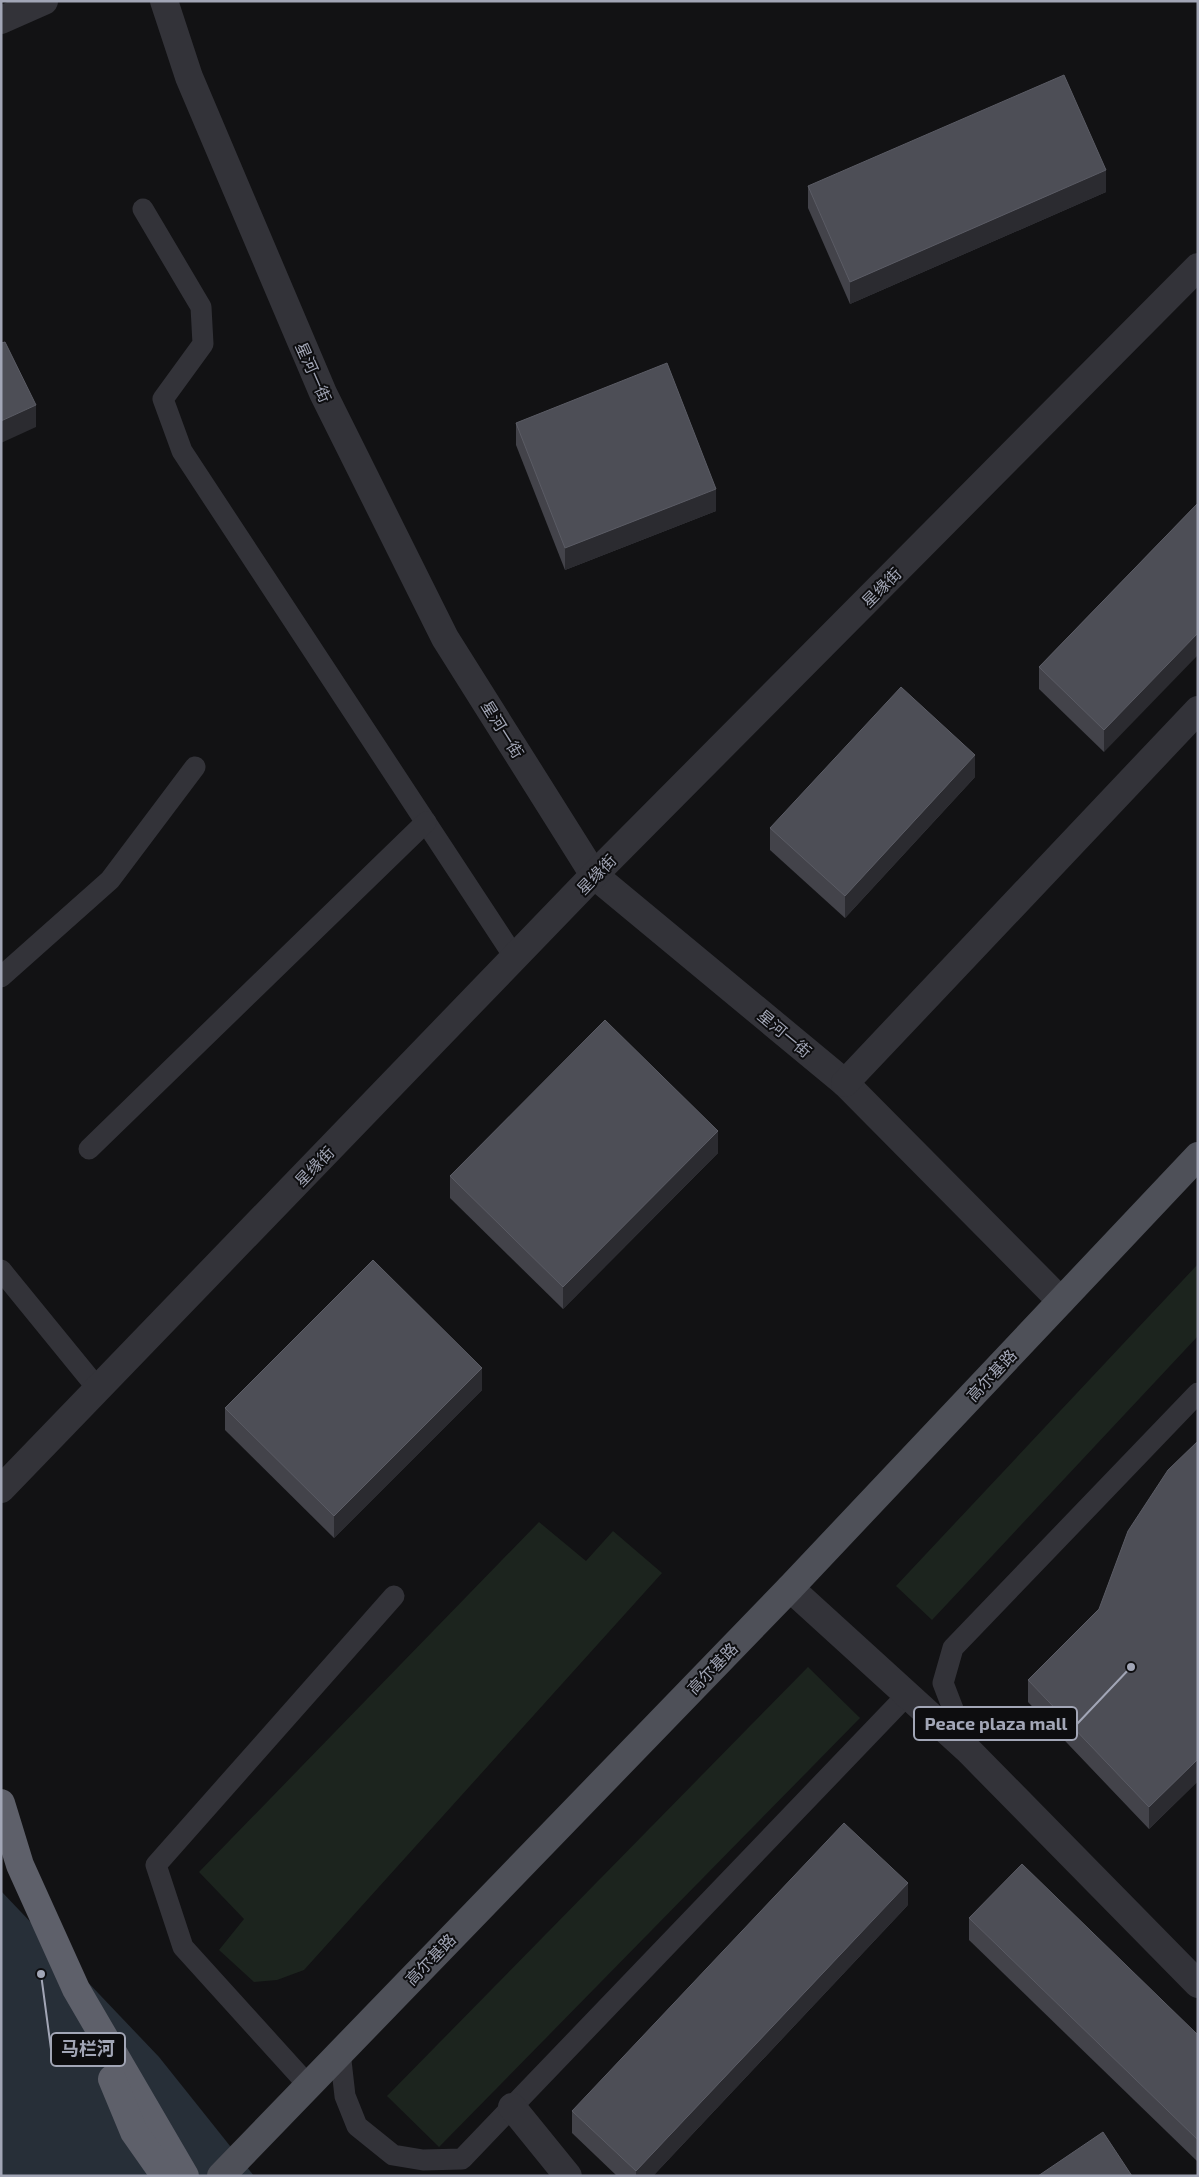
<svg xmlns="http://www.w3.org/2000/svg" width="1199" height="2177" viewBox="0 0 1199 2177" font-family="'Exo 2','Noto Sans SC',sans-serif">
	<rect width="100%" height="100%" fill="#121214"/>
	<g fill="#1c241e">
		<path d="M1198,1264V1336L932,1620L896,1586Z"/>
		<path d="M539,1522L586,1561L613,1531L662,1573L304,1970L277,1980L254,1982L219,1950L244,1919L199,1872Z"/>
		<path d="M808,1667L860,1718L439,2147L387,2096Z"/>
	</g>
	<path fill="#272f38" d="M1,1891L159,2057L254,2176H1Z"/>
	<g fill="none" stroke-linecap="round" stroke-linejoin="round">
		<g stroke="#333339" stroke-width="21">
			<path d="M143,209L201,307L203,344L163,399L182,451L515,958"/>
			<path d="M1,977L110,880L195,767"/>
			<path d="M89,1149L426,822"/>
			<path d="M1,1270L98,1389"/>
			<path d="M968,1748L943,1683L953,1648L1198,1393"/>
			<path d="M340,2052L345,2096L357,2126L393,2155L423,2160L462,2159L907,1695"/>
			<path d="M308,2085L183,1947L156,1865L394,1596"/>
		</g>
		<g stroke="#333339" stroke-width="28">
			<path d="M164,1L189,77L323,393L445,638L594,875L845,1083L1061,1301"/>
			<path d="M1,20L44,1"/>
			<path d="M845,1083L1198,710"/>
			<path d="M1,1489L594,875L1198,267"/>
			<path d="M790,1588L969,1751L1198,1984"/>
			<path d="M512,2107L568,2176"/>
		</g>
		<path stroke="#4e5058" stroke-width="28" d="M221,2176L790,1588L1198,1156"/>
		<g stroke="#5e606a" stroke-width="28">
			<path d="M1,1803L20,1865L76,1989L185,2176"/>
			<path d="M112,2079L134,2132L165,2176"/>
		</g>
	</g>
	<g fill="#43434a">
		<path d="M808,186L1106,192L850,304L808,208Z"/>
		<path d="M516,423L716,511L565,570L516,445Z"/>
		<path d="M1198,503L1104,752L1039,689V667Z"/>
		<path d="M975,777L845,918L770,850V828Z"/>
		<path d="M718,1153L563,1309L450,1198V1176Z"/>
		<path d="M482,1390L334,1538L225,1430V1408Z"/>
		<path d="M1198,1441V1781L1149,1829L1028,1702V1680L1099,1609Z"/>
		<path d="M908,1905L653,2176H617L572,2133V2111Z"/>
		<path d="M969,1918L1198,2035V2162L969,1940Z"/>
	</g>
	<g fill="#2b2b30">
		<path d="M1106,170V192L850,304V282Z"/>
		<path d="M36,405V427L1,443V421Z"/>
		<path d="M716,489V511L565,570V548Z"/>
		<path d="M1198,633V655L1104,752V730Z"/>
		<path d="M975,755V777L845,918V896Z"/>
		<path d="M718,1131V1153L563,1309V1287Z"/>
		<path d="M482,1368V1390L334,1538V1516Z"/>
		<path d="M1198,1759V1781L1149,1829V1807Z"/>
		<path d="M908,1883V1905L653,2176H636V2171Z"/>
	</g>
	<g fill="#4d4e56" stroke="#5b5c65">
		<path d="M1064,75L1106,170L850,282L808,186Z"/>
		<path d="M5,342L36,405L1,421V343Z"/>
		<path d="M667,363L716,489L565,548L516,423Z"/>
		<path d="M1198,503V633L1104,730L1039,667Z"/>
		<path d="M901,687L975,755L845,896L770,828Z"/>
		<path d="M605,1020L718,1131L563,1287L450,1176Z"/>
		<path d="M373,1260L482,1368L334,1516L225,1408Z"/>
		<path d="M1198,1441V1759L1149,1807L1028,1680L1099,1609L1128,1531L1168,1470Z"/>
		<path d="M844,1823L908,1883L636,2171L572,2111Z"/>
		<path d="M1022,1864L1198,2035V2140L969,1918Z"/>
		<path d="M1103,2132L1132,2176H1038Z"/>
	</g>
	<g text-anchor="middle" dominant-baseline="central" stroke-width="4" stroke-linejoin="round" paint-order="stroke">
		<g font-size="16" fill="#a2a6b6" stroke="#0d0d0f">
			<text transform="translate(314 372) rotate(66)">星河一街</text>
			<text transform="translate(881 587) rotate(-45)">星缘街</text>
			<text transform="translate(503 729) rotate(58)">星河一街</text>
			<text transform="translate(596 874) rotate(-46)">星缘街</text>
			<text transform="translate(785 1033) rotate(40)">星河一街</text>
			<text transform="translate(314 1166) rotate(-46)">星缘街</text>
			<text transform="translate(991 1375) rotate(-47)">高尔基路</text>
			<text transform="translate(712 1668) rotate(-46)">高尔基路</text>
			<text transform="translate(430 1959) rotate(-46)">高尔基路</text>
		</g>
	</g>
	<path fill="none" stroke="#a2a6b6" stroke-width="2" d="M1131 1667L1077 1724M41 1974L51 2049"/>
	<g fill="#a2a6b6" stroke="#0d0d0f" stroke-width="2">
		<circle cx="1131" cy="1667" r="5"/>
		<circle cx="41" cy="1974" r="5"/>
	</g>
	<g fill="#0d0d0f" stroke="#a2a6b6" stroke-width="2">
		<rect x="914" y="1707" width="163" height="33" rx="5"/>
		<rect x="51" y="2033" width="74" height="33" rx="5"/>
	</g>
	<g font-size="18" text-anchor="middle" font-weight="bold" fill="#a2a6b6">
		<text x="996" y="1730">Peace plaza mall</text>
		<text x="88" y="2055">马栏河</text>
	</g>
	<rect width="1199" height="2177" fill="none" stroke="#a2a6b6" stroke-width="5"/>
</svg>
